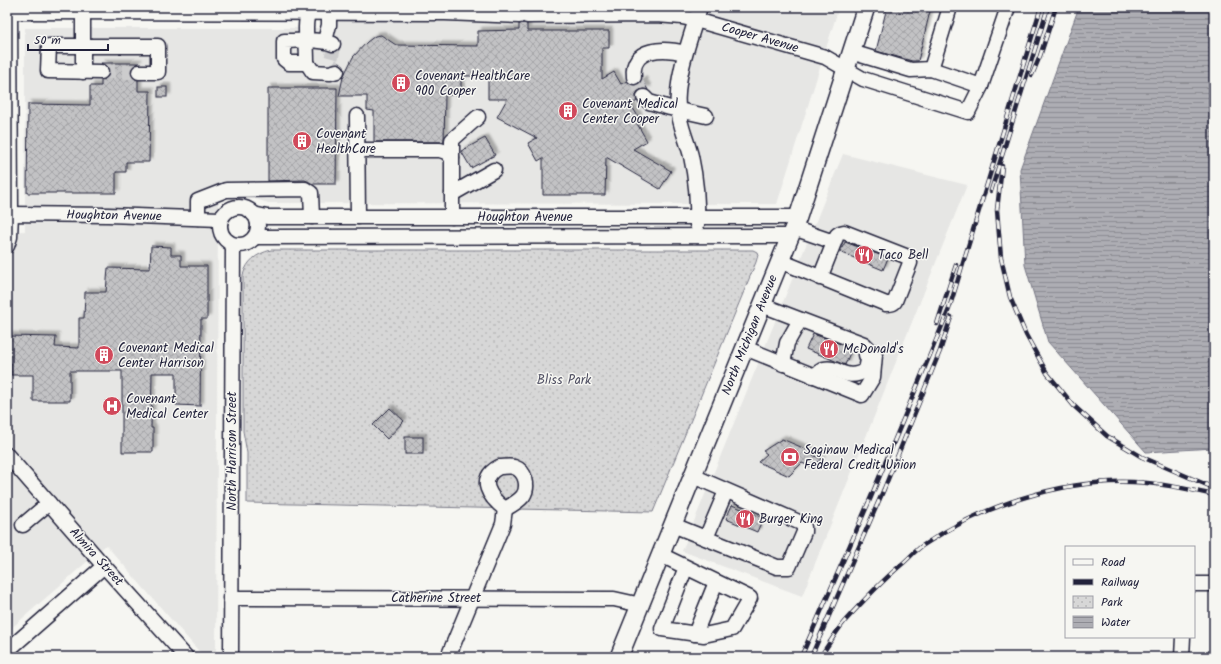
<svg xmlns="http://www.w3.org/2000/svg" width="1221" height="664" viewBox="0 0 1221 664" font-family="Kalam,sans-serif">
	<defs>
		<pattern id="park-dots" width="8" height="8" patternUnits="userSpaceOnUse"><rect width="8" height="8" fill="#d7d7d7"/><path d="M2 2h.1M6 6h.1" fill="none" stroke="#b8b8b9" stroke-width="1.8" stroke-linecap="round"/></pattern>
		<pattern id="water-rules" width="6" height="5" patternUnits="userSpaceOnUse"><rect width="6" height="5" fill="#adadb3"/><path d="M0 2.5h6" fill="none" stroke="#8c8c93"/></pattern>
		<pattern id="building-cross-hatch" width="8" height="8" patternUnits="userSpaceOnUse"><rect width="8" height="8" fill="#c2c2c4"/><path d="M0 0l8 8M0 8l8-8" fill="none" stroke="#a6a6a9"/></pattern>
		<filter id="shadow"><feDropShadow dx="3.5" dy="-3.5" stdDeviation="1" flood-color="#0004"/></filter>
	</defs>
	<rect width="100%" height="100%" fill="#f6f6f2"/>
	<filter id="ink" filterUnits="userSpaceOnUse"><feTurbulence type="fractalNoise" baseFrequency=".025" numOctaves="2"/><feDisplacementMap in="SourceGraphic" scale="8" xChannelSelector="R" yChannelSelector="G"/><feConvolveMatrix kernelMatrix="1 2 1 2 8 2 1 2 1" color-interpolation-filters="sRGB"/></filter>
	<g filter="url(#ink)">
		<g fill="#e6e6e4">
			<path d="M322,7H839L777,204L268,203L243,195H234L218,201L216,656L204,657L106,545L7,632V232L25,231V28H321Z"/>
			<path d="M843,154L967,185L802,596L682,551Z"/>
		</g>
		<path fill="url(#park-dots)" stroke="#7c7c89" d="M271,250H753L757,252L758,255L756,262L653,512L247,503V453L243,431V275C247,261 256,254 271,250Z"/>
		<path fill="url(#water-rules)" stroke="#757583" d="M1079,7H1214V448L1146,452L1048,342L1025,265L1020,169Z"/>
		<g fill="url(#building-cross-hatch)" stroke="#22223b" filter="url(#shadow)">
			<path d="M887,7H931L918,61H912L876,51Z"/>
			<path d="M523,23L527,24V31H609V48H602V79L614,72L621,84L627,81L630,84L638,85L642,79L648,90L642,89L638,91L636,95L637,101L631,105L639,118L635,120L647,141L633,149L671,171L660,189L606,157L605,195H543V158L538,161L528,143L537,138L497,117L507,99H488V76H461V95H445L444,142H374V111L367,110V96H339L343,77L353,57L367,42L375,36L381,35L396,45L478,46V31L519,30V24Z"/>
			<path d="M101,63H139L132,67L131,72L132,77L138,80V91H150L149,162H126V172H116V193H27L28,104L90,105V86H101V80L105,79L109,73L108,68Z"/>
			<rect x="158" y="87" width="9" height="10"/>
			<path d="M268,88H337L336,184H313L305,180L268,181Z"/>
			<path d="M485,138L495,155L471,168L461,151Z"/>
			<path d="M845,242L888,258L883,270L840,252Z"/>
			<path d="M151,246L171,247V255H181V266H207V319H201L200,406L176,405V373H152L151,428H153V452H122V371H70V401H33V375H11V363H7V336L56,337L55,347L79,348V318H84L85,292H106L108,268L150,269Z"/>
			<path d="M813,334L852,348L845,365L806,349Z"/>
			<path d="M390,408L404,421L387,439L373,425Z"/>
			<rect x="405" y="437" width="18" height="17"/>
			<path d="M782,439L815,453L813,455L822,459L812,467L802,463L789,476L758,462L767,454L763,451Z"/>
			<path d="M732,505L763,518L757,532L726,519Z"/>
		</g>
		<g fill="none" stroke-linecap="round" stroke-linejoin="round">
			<g stroke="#cccccd" stroke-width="14" stroke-dasharray="14 7" stroke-linecap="butt">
				<path d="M333,44V52L330,63L337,71"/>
				<path d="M101,72H139"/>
				<path d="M634,77L644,97"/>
			</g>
			<defs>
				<g id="minor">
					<path d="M308,7C308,14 306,20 306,27C306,39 307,51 307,63H289L284,59V41C300,41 318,38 333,44"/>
					<path d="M7,12L445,13L519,16"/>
					<path d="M527,16L657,15L682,17L696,20L825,57L863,79L968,112L981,86"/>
					<path d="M325,41L329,25V12"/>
					<path d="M851,52L911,70L931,69L981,86L1008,7"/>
					<path d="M307,63L313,72L330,73L337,71"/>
					<path d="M931,69L950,7"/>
					<path d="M83,72V12"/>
					<path d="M101,72L48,71L49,46H158V72H139"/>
					<path d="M634,77C630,46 666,48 685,53"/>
					<path d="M644,97L649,102L670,108L706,116"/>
					<path d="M357,116L358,217"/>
					<path d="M357,150H440L446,152L452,158"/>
					<path d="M452,194L494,170"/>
					<circle cx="239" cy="226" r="19"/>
					<path d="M7,214L108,215L220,219"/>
					<path d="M253,214L267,217H798"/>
					<path d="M452,217V140L478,117"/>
					<path d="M198,218V201L226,190L305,189L311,193L312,217"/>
					<path d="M697,225C698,201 696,179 691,156C687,140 679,124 678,108C675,78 691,36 700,7"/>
					<path d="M793,228L834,242"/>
					<path d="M255,237L790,236"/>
					<path d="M7,246L10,237L11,214L10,7"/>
					<path d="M780,261L886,304C890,304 893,304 895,301L910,263L908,257L844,232L840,233L837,235L820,278"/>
					<path d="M745,348L862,395L873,377L875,355L864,344L762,305"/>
					<path d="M783,364L787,343L800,320"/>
					<path d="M813,376C816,374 820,371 824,369C838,365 845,383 866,370L868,360L866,355"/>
					<path d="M7,455L104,566L186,657"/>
					<path d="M499,467C504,467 510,466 514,467C526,471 529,487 523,496C518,502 512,505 505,509C490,498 476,479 499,467Z"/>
					<path d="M23,525L49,503"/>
					<path d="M673,525L777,567H789L804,532V527L801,523L693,476"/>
					<path d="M706,538L726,491"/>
					<path d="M661,555L750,598L732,629L704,635L662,629L686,567"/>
					<path d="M1194,584H1214"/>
					<path d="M230,598L614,599L641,605"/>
					<path d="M695,634L716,582"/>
					<path d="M7,651L104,566"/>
					<path d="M231,657L233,245"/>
					<path d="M448,657L503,524L505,509"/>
					<path d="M1182,657L1183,637"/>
				</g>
				<path id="major" d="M619,657L798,217L866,7"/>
			</defs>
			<use href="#minor" stroke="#22223b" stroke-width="17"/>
			<use href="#major" stroke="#22223b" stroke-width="20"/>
			<use href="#minor" stroke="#f6f6f2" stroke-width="14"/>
			<use href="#major" stroke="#f6f6f2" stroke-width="17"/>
			<defs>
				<g id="rail">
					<path d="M1032,75L1040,56L1056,7"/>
					<path d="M1002,166L997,210L1001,258L1010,297L1026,335L1047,373L1074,406L1107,436L1142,457L1214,488"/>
					<path d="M991,191L1048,7"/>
					<path d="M937,324L956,265"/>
					<path d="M801,657L871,497L949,309L1041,7"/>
					<path d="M811,657L884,489L940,351L951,317"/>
					<path d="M820,657C828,646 835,633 844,622C862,602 881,582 902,564C909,558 915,551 922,546C981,506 1062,479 1133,482C1161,483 1187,489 1214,495"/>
				</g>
			</defs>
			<use href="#rail" stroke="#22223b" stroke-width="4.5"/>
			<use href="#rail" stroke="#f6f6f2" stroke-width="3" stroke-dasharray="9" stroke-linecap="butt"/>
		</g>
	</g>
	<defs>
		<symbol id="building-disc" viewBox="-11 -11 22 22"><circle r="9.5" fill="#d1495b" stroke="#f6f6f2"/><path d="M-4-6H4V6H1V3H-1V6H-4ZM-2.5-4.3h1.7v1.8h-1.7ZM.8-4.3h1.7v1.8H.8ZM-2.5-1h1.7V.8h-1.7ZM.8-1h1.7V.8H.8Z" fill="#fff"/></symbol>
		<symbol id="restaurant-disc" viewBox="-11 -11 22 22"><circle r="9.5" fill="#d1495b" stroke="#f6f6f2"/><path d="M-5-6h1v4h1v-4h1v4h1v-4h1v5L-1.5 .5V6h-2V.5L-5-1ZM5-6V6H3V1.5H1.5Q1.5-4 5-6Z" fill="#fff"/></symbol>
		<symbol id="hospital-disc" viewBox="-11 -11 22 22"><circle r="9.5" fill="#d1495b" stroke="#f6f6f2"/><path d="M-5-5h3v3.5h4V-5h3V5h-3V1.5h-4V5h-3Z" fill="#fff"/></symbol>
		<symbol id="bank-disc" viewBox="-11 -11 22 22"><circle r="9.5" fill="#d1495b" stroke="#f6f6f2"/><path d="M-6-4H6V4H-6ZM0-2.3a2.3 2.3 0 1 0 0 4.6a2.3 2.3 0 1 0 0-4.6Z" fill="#fff"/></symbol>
	</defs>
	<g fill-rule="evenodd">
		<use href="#building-disc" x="390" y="72" width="22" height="22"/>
		<use href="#building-disc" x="557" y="100" width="22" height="22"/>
		<use href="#building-disc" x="291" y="130" width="22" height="22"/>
		<use href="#restaurant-disc" x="853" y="244" width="22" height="22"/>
		<use href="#restaurant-disc" x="818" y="338" width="22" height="22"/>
		<use href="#building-disc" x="93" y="344" width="22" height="22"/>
		<use href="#hospital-disc" x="101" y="395" width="22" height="22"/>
		<use href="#bank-disc" x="779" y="446" width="22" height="22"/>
		<use href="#restaurant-disc" x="734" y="508" width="22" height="22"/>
	</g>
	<g text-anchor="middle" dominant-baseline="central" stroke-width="3" stroke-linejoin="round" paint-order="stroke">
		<g font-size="13" fill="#22223b" stroke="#f6f6f2">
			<text transform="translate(760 38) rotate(16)">Cooper Avenue</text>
			<text transform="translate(114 216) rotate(1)">Houghton Avenue</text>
			<text x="525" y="217">Houghton Avenue</text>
			<text transform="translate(750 335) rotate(-68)">North Michigan Avenue</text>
			<text transform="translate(232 451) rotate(-90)">North Harrison Street</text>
			<text transform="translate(96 557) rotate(48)">Almira Street</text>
			<text x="436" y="598">Catherine Street</text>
		</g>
		<g font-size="13" fill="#22223b" stroke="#f6f6f2" text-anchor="start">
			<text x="415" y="76">Covenant HealthCare<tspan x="415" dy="15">900 Cooper</tspan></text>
			<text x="582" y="104">Covenant Medical<tspan x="582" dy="15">Center Cooper</tspan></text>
			<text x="316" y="134">Covenant<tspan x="316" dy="15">HealthCare</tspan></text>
			<text x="878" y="255">Taco Bell</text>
			<text x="118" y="348">Covenant Medical<tspan x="118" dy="15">Center Harrison</tspan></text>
			<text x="843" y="349">McDonald's</text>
			<text x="126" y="399">Covenant<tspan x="126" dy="15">Medical Center</tspan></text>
			<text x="804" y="450">Saginaw Medical<tspan x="804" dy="15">Federal Credit Union</tspan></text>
			<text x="759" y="519">Burger King</text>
		</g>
		<g font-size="13" fill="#4f4f62" stroke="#f6f6f2">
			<text x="564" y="380">Bliss Park</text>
		</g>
	</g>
	<rect width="1221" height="664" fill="none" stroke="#f6f6f2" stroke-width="24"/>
	<rect x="12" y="12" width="1197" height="640" fill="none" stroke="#22223b" stroke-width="1.5" filter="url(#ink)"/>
	<rect x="1065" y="546" width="130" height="92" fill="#f6f6f2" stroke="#a1a1a9"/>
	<rect x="1073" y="559" width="20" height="6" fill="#f6f6f2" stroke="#a1a1a9"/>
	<text x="1101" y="566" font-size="12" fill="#22223b">Road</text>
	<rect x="1073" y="579" width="20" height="6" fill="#22223b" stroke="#a1a1a9"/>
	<text x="1101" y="586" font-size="12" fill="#22223b">Railway</text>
	<rect x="1073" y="596" width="20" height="12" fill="url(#park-dots)" stroke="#a1a1a9"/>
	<text x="1101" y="606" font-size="12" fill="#22223b">Park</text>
	<rect x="1073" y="616" width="20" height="12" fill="url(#water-rules)" stroke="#a1a1a9"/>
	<text x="1101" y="626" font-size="12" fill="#22223b">Water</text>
	<path d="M28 44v6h80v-6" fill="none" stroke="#22223b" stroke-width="2"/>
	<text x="34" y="44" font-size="12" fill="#22223b" stroke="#f6f6f2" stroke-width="3" paint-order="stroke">50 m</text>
</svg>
